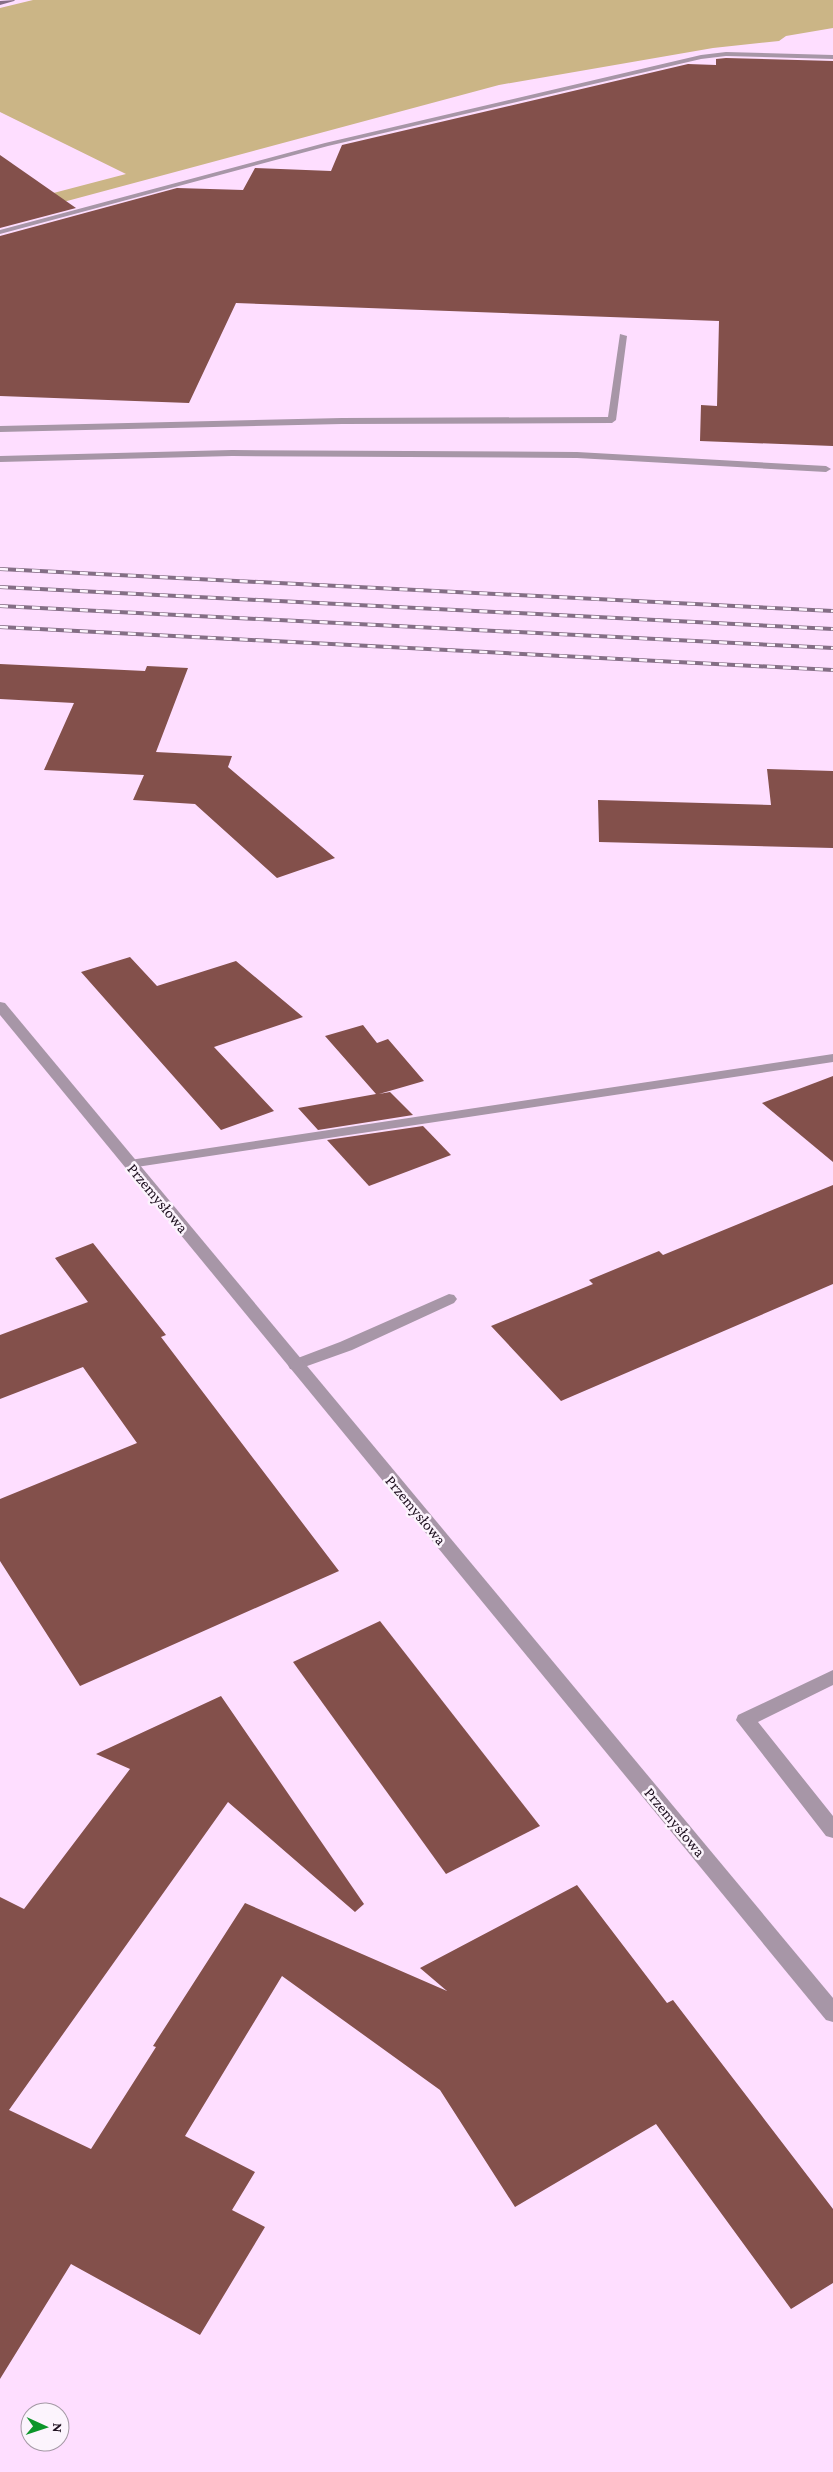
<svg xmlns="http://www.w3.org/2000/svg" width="833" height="2472" viewBox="0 0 833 2472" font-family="'Crimson Pro',serif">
	<rect width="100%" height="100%" fill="#fedeff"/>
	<path fill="#cbb586" d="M33,0H833V28L786,36L779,41L713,48L499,85L0,219V207L126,174L0,112V8Z"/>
	<g fill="#83504b">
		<path d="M726,58L833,61V446L700,441L701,405L717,406L719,321L236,303L189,403L0,396V236L177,188L243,190L255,168L331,171L342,145L688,64L716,65V59Z"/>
		<path d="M0,155L76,208L0,228Z"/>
		<path d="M0,664L145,671L147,666L188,668L156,752L232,756L228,767L335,858L277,878L195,804L133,800L144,775L44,770L74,703L0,699Z"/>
		<path d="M767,769L833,771V848L599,842L598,800L771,805Z"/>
		<path d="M130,957L157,986L236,961L303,1017L214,1047L274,1111L221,1130L81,972Z"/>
		<path d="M363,1025L377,1043L388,1039L424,1081L379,1094L390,1092L413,1115L318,1130L298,1108L376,1094L325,1036Z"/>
		<path d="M833,1076V1162L762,1103Z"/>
		<path d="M423,1126L451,1155L369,1186L327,1140Z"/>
		<path d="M833,1185V1284L561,1401L491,1326L593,1284L589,1280L659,1251L663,1255Z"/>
		<path d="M93,1243L166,1335L161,1337L339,1571L80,1686L0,1561V1499L137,1443L83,1367L0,1399V1335L88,1302L55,1258Z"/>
		<path d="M380,1621L540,1826L446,1874L293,1662Z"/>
		<path d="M221,1696L364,1904L355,1912L228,1802L9,2110L91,2149L156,2047L153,2046L245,1903L447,1991L420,1968L577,1885L667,2003L673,2000L833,2209V2283L791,2309L656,2124L515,2207L440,2090L282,1976L185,2136L255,2172L232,2210L265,2227L200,2335L71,2264L0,2379V1897L24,1909L130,1769L96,1754Z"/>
	</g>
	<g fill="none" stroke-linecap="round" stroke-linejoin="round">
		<g fill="#a796a7" fill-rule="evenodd">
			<path d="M726,52L833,55V59L726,56L701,59L328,146L0,234V230L325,143L701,55Z"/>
			<path d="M620,334L627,336L616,420L612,423L342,424L0,432V426L342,418L608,417Z"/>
			<path d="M833,1054V1062L130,1168L123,1164L130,1160Z"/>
			<path d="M449,1294L454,1295L457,1299L454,1303L352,1350L296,1370L290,1369L288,1365L290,1361L340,1342Z"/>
			<path d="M833,1670V1685L758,1722L833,1816V1838L826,1836L736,1720L738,1715Z"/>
		</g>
		<g fill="#a796a7" fill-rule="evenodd">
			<path d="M232,450L577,452L826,466L831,469L826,472L577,458L232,456L0,462V456Z"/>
			<path d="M0,1002L5,1003L833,1998V2022L826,2020L0,1015Z"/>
		</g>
		<path fill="#866e87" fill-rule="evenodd" d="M15,0L14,1L0,5V1Z"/>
		<defs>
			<g id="rail">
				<path d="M0,569L833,611"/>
				<path d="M0,587L833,629"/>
				<path d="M0,606L833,648"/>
				<path d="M0,627L833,670"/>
			</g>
		</defs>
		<use href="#rail" stroke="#846e85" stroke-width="4"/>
		<use href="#rail" stroke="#fcf4fd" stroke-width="2.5" stroke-dasharray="8" stroke-linecap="butt"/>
	</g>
	<g text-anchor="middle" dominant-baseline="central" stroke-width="5" stroke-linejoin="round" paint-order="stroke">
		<g font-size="16" fill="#1f1120" stroke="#fcf4fd">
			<text transform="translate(158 1198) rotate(50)">Przemysłowa</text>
			<text transform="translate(416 1510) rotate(50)">Przemysłowa</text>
			<text transform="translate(675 1822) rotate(50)">Przemysłowa</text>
		</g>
	</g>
	<g transform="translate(45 2427) rotate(93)"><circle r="24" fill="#fcf4fd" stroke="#a499a5"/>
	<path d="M0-4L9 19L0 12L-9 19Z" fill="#0c952a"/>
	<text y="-8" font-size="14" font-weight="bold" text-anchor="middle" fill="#1f1120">N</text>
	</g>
</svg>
